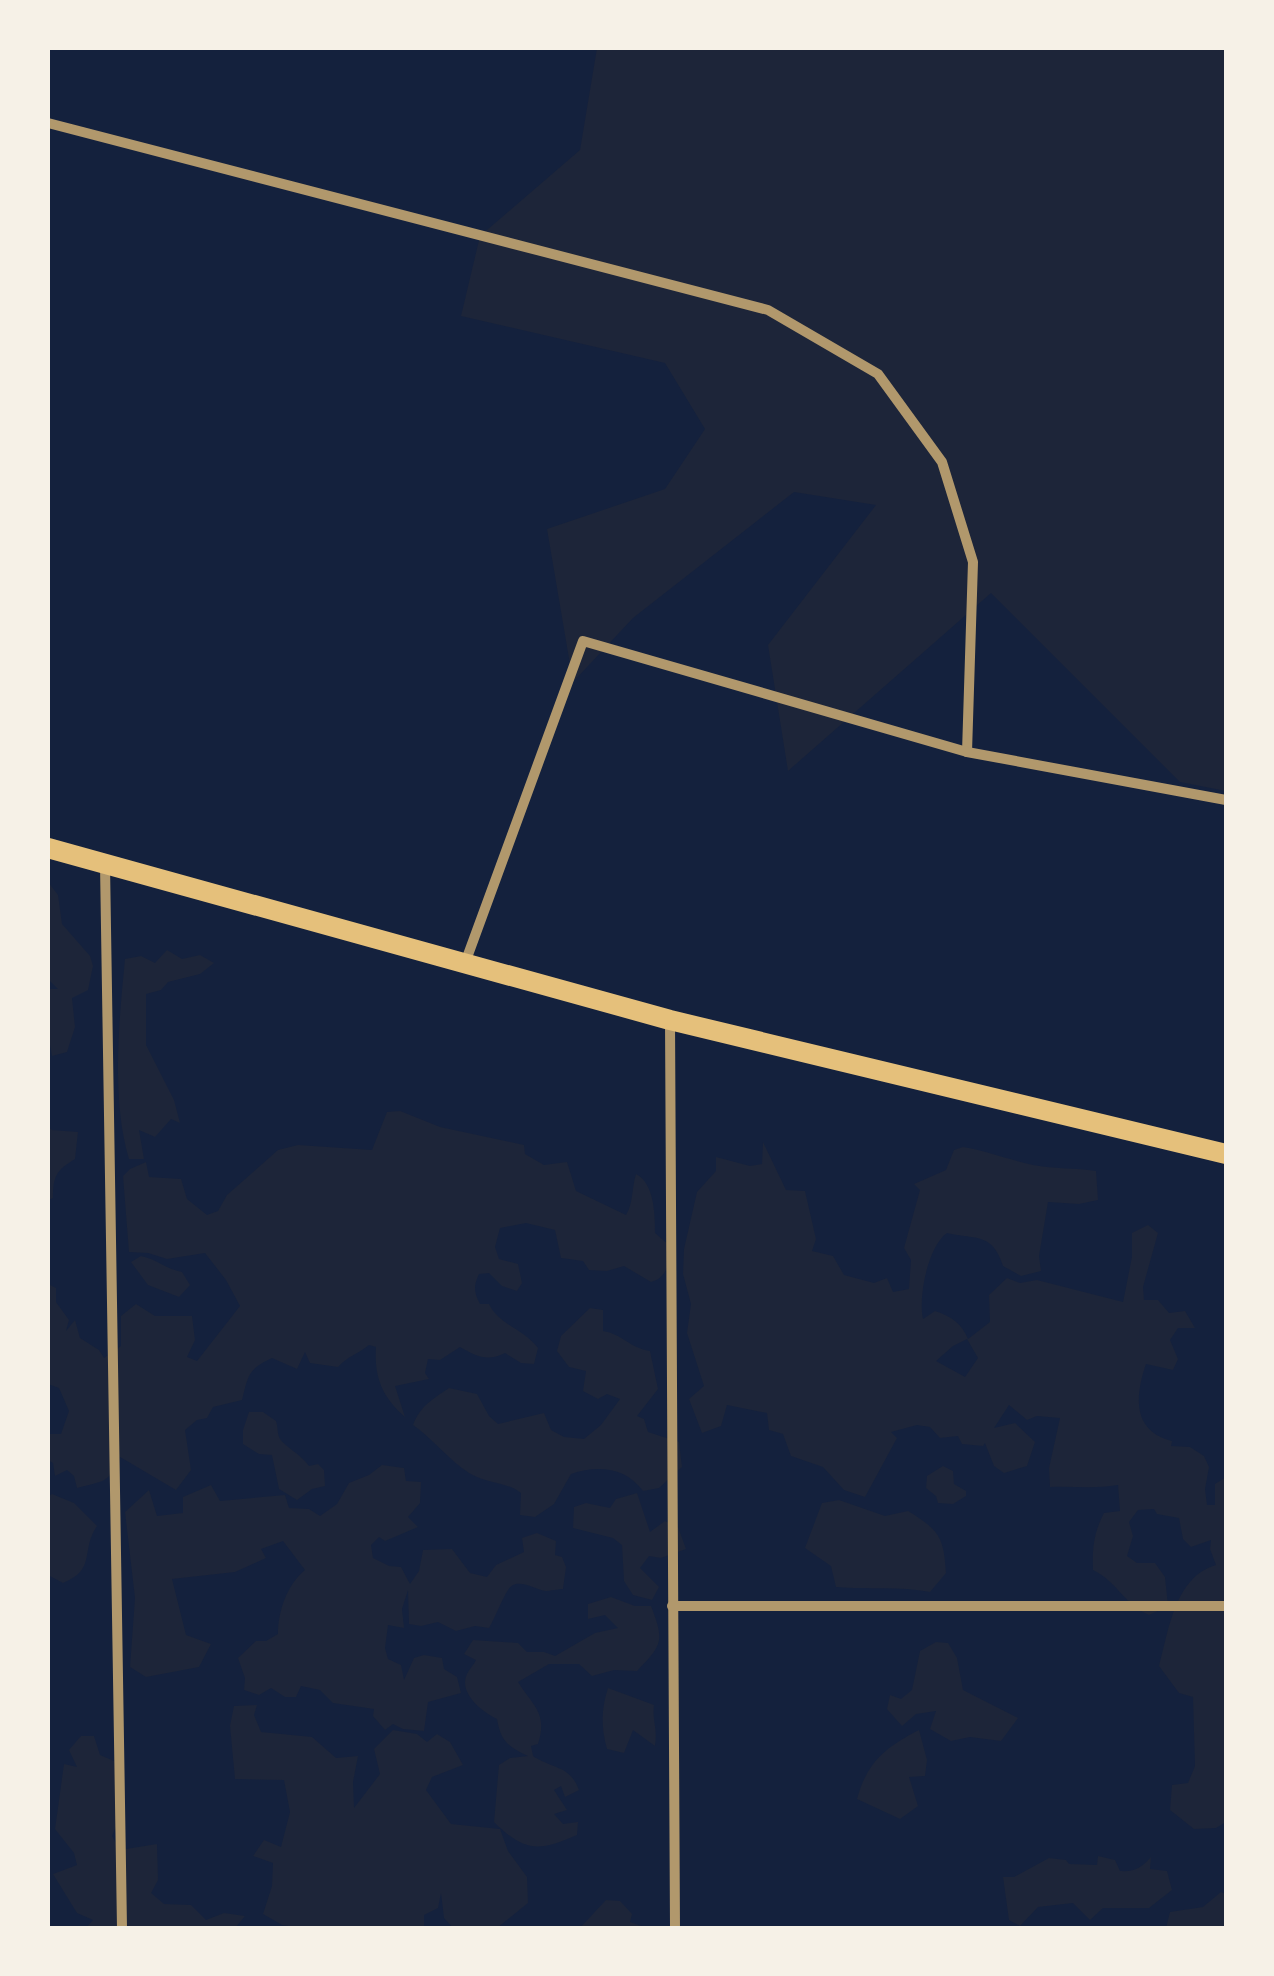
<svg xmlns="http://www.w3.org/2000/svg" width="1274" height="1976" viewBox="0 0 1274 1976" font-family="Lora,serif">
	<rect width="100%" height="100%" fill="#14213d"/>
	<g fill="#1d2539" fill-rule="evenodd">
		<path d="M597,48H1226V791L1180,782L991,593L788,771L768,645L876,505L794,492L633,618L573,682L547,529L665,489L705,429L665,363L461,316L480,236L580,150Z"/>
		<path d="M48,882L58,895L62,924L90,956L93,966L88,990L72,998L75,1027L67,1052L52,1056L48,1034V989H58L48,979Z"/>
		<path d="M167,950L182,959L200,955L214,963L200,974L168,982L161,990L146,994V1045L174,1100L180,1123L171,1119L155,1137L139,1130L144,1159H129C111,1099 119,1021 125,959L141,956L155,963Z"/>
		<path d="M400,1111L440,1127L524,1145L525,1154L544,1165L567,1162L576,1191L626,1215C633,1205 632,1186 636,1174C654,1183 655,1213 655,1233L670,1246C668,1262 669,1277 651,1282L624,1266L607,1271L589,1270L583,1261L561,1258L555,1230L526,1223L500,1228L495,1247L499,1259L518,1264L522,1283L517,1291L502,1286L489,1273L479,1274C473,1287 474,1292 480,1304H489C498,1324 525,1330 538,1348L534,1364L521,1363L505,1353C487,1362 476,1356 460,1347L440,1360L428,1359L425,1373L429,1379L395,1386L405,1417C382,1397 374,1377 376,1347L369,1345C358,1354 348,1356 338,1367L310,1363L305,1352L297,1369L272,1358C248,1369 248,1376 242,1400L213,1407L207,1418L197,1420L185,1430L191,1470L176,1490L115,1454C114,1483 103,1481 77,1488L74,1476L67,1470L55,1476L53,1463L48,1460V1434H61L69,1411L59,1388L48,1384V1284L56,1288V1302L69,1320L66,1331L75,1320L80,1338L99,1350L104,1358L121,1346V1316L136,1304L155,1316H192L195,1340L187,1357L197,1361L240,1306L226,1280L205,1253L167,1259L148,1253L129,1252L123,1176L130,1169L146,1162L149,1177L181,1179L187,1199L207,1215L218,1211L227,1195L278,1150L298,1145L372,1150L387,1112Z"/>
		<path d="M48,1127L52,1130L78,1132L75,1159C57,1170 53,1175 53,1198L48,1200Z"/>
		<path d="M763,1142L786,1190L805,1191L816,1239L812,1251L833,1256L844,1275L874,1283L887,1278L893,1292L909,1289L911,1260L904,1248L920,1190L914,1184L946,1170L954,1150L963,1147C987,1151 1010,1160 1033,1165C1054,1169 1076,1168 1096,1171L1098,1200L1079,1204L1048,1202L1039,1256L1041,1271L1021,1276L1003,1266C992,1232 977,1240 947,1233C928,1246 918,1297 923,1319L935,1311C951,1316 962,1324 968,1339L990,1322L989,1295L1007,1278L1020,1283L1037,1280L1123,1302L1132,1257V1233L1148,1225L1158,1233L1143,1287L1144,1300H1158L1169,1313L1185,1311L1195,1328H1178L1170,1340L1178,1359L1173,1370L1146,1364C1135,1396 1132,1431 1172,1441L1171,1446L1190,1447L1204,1456L1209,1467L1205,1489L1207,1505H1215V1484L1226,1477V1822L1216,1828L1194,1829L1170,1810L1172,1785L1188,1783L1195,1766L1193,1697L1179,1693L1159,1666C1169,1629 1175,1577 1216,1565L1210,1549L1211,1540L1191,1547L1183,1539L1179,1518L1157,1514L1154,1509L1138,1510L1129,1522L1133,1536L1127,1556L1137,1563H1155L1165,1577L1168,1606L1149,1615C1123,1604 1119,1583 1093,1570C1092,1548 1094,1532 1104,1513L1120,1511L1118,1485C1095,1489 1073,1486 1050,1487L1049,1468L1060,1418L1037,1416L1027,1420L1009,1405L994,1428L1015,1423L1035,1442L1027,1466L1004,1473L994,1466L985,1443L983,1446L962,1444L958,1436L940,1438L930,1427L917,1425L891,1432L897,1438L865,1497L844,1490L823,1467L791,1456L783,1434L769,1430L767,1413L727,1405L721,1426L702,1433L689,1399L704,1386L687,1333L691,1304L683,1274L684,1249L697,1192L716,1171V1157L750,1166L762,1164ZM967,1339L978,1358L965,1377L936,1361L953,1346Z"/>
		<path d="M141,1256C156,1259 166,1269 182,1272L190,1285L179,1297L148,1285L131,1262Z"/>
		<path d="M590,1308L603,1310V1331C622,1334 630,1348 650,1351L658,1389L637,1416L644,1419L648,1432L679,1442L682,1467L659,1488L643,1491C625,1467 598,1465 571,1474L554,1504L535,1517L520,1515L521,1493C505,1481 487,1484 469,1473C450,1461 433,1439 413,1425C420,1406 433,1399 449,1388L477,1394L489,1416L498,1424L544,1413L551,1430L564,1437L584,1439L601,1425L620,1399L607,1394L598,1399L583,1391L586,1371L569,1367L557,1351L561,1336Z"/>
		<path d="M249,1412H263L276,1421C278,1426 277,1432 279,1437C282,1445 302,1455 309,1466L318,1464L324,1470L325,1486L312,1489L297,1500L279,1489L272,1455L259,1454L243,1444V1430Z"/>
		<path d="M382,1465L404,1468L406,1481L421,1482L420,1503L408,1517L418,1527L385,1541L379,1537L371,1545L373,1558L389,1566L401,1567L410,1584L419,1571L423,1550L452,1549L470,1573L487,1577L496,1565L524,1552L522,1538L537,1533L556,1541L555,1555L562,1557L566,1567L563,1589C561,1589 548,1591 546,1591C534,1590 517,1576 508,1590C501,1601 496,1616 489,1628L475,1626L456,1631L438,1622L421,1626L409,1624L408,1590L402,1609L404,1628L388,1625L385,1648L388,1659L401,1665L404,1680L414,1658L424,1655L442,1658L444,1669L457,1677L461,1693L428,1702L424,1731L403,1729L393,1724L385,1730L373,1716L374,1709L333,1703L320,1690L301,1686L296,1697H285L271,1688L259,1695L244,1690L245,1678L238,1658L256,1641H266L278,1634C278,1611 287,1585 305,1570L283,1541L261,1549L266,1558L235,1572L172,1579L186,1635L211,1644L199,1667L146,1677L130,1667L135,1598L125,1512L149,1490L157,1516L183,1513V1497L211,1485L220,1501L285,1495L289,1508L309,1509L320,1516L337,1504L349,1483L369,1475Z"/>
		<path d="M943,1466L953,1471L954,1484L966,1491V1496L953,1504L938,1503L936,1496L926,1488L927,1476Z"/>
		<path d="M637,1493L650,1532L665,1521L678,1527L686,1549L661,1558L649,1556L640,1568L659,1587L652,1600L633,1595L624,1581L622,1545L613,1538L573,1528L574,1507L586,1503L610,1508L616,1499Z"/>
		<path d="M52,1494L74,1503L97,1526C80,1551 97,1569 63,1583L48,1575V1497Z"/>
		<path d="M839,1500L885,1516L908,1511C939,1530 944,1537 946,1573L930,1592C900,1586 867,1590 836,1587L831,1566L805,1548L822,1503Z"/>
		<path d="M611,1597L635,1606H651C665,1642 662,1645 637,1671L614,1670L592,1676L579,1664H549L518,1682C533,1706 548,1713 538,1744L531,1746L533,1756C552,1769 570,1765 579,1790L565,1797L561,1786L554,1790L567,1810L554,1814L563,1824L578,1822L577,1835C539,1852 524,1852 494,1822L499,1765L510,1758L528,1756C508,1746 501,1742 497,1719C482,1712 458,1693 467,1674C469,1669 474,1665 476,1660L464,1654L473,1640L518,1643L527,1652H544L555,1656L595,1633L618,1628L605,1615L588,1619V1604Z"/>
		<path d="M936,1642L948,1643L957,1658L963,1690L1018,1718L1001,1741L970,1737L951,1741L930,1729L936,1711L916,1714L902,1726L887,1709L890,1695L901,1699L912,1690L920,1651Z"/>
		<path d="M608,1688L654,1705C652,1722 658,1727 655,1746L633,1730L624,1753L607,1749C601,1727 601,1710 608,1688Z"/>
		<path d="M257,1705L254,1715L261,1732L312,1737L336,1758L358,1756L353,1782L354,1808L380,1774L374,1749L393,1730L417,1734L427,1742L437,1734L450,1742L463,1765L432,1777L426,1790L451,1824L500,1829L508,1851L527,1877L528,1903L497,1928H453L444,1918L441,1893L438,1908L424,1915V1928H300L282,1925L263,1914L272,1886L273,1863L253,1856L264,1840L281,1847L290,1812L284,1780L235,1779L230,1726L234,1706Z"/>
		<path d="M919,1730L927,1760L925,1776L909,1777L918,1806L900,1819L857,1799C867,1762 886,1747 919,1730Z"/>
		<path d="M81,1736H94L100,1755L114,1761L120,1817L112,1836L120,1850L157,1844L158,1880L151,1893L164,1904L191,1905L206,1920L224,1913L245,1916L235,1928H86L93,1920L77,1913L53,1874L77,1865L74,1853L55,1829L64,1764L77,1767L69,1750Z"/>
		<path d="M1098,1856L1115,1860L1120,1871C1135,1872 1141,1868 1151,1857L1150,1869L1167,1871L1172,1890L1149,1908H1103L1090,1920L1073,1903L1038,1907L1020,1926L1009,1920L1003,1877H1014L1049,1858L1066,1860L1069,1864L1097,1865Z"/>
		<path d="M1221,1892L1226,1894V1928H1166L1170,1912L1203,1907Z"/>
		<path d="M606,1900L620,1901L632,1914L630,1922L647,1928H580Z"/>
	</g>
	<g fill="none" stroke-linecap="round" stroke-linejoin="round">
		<g stroke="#b1986c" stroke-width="10">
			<path d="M48,123L768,310L878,374L942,462L973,562L967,752"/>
			<path d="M105,865L122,1928"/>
			<path d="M465,963L583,641L967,752L1226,800"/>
			<path d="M670,1021L675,1928"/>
			<path d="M672,1606H1226"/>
		</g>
		<path stroke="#e5c07b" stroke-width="20" d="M48,848L670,1020L1226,1154"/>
	</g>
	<rect width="1274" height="1976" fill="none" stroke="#f6f1e7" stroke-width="100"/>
</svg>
